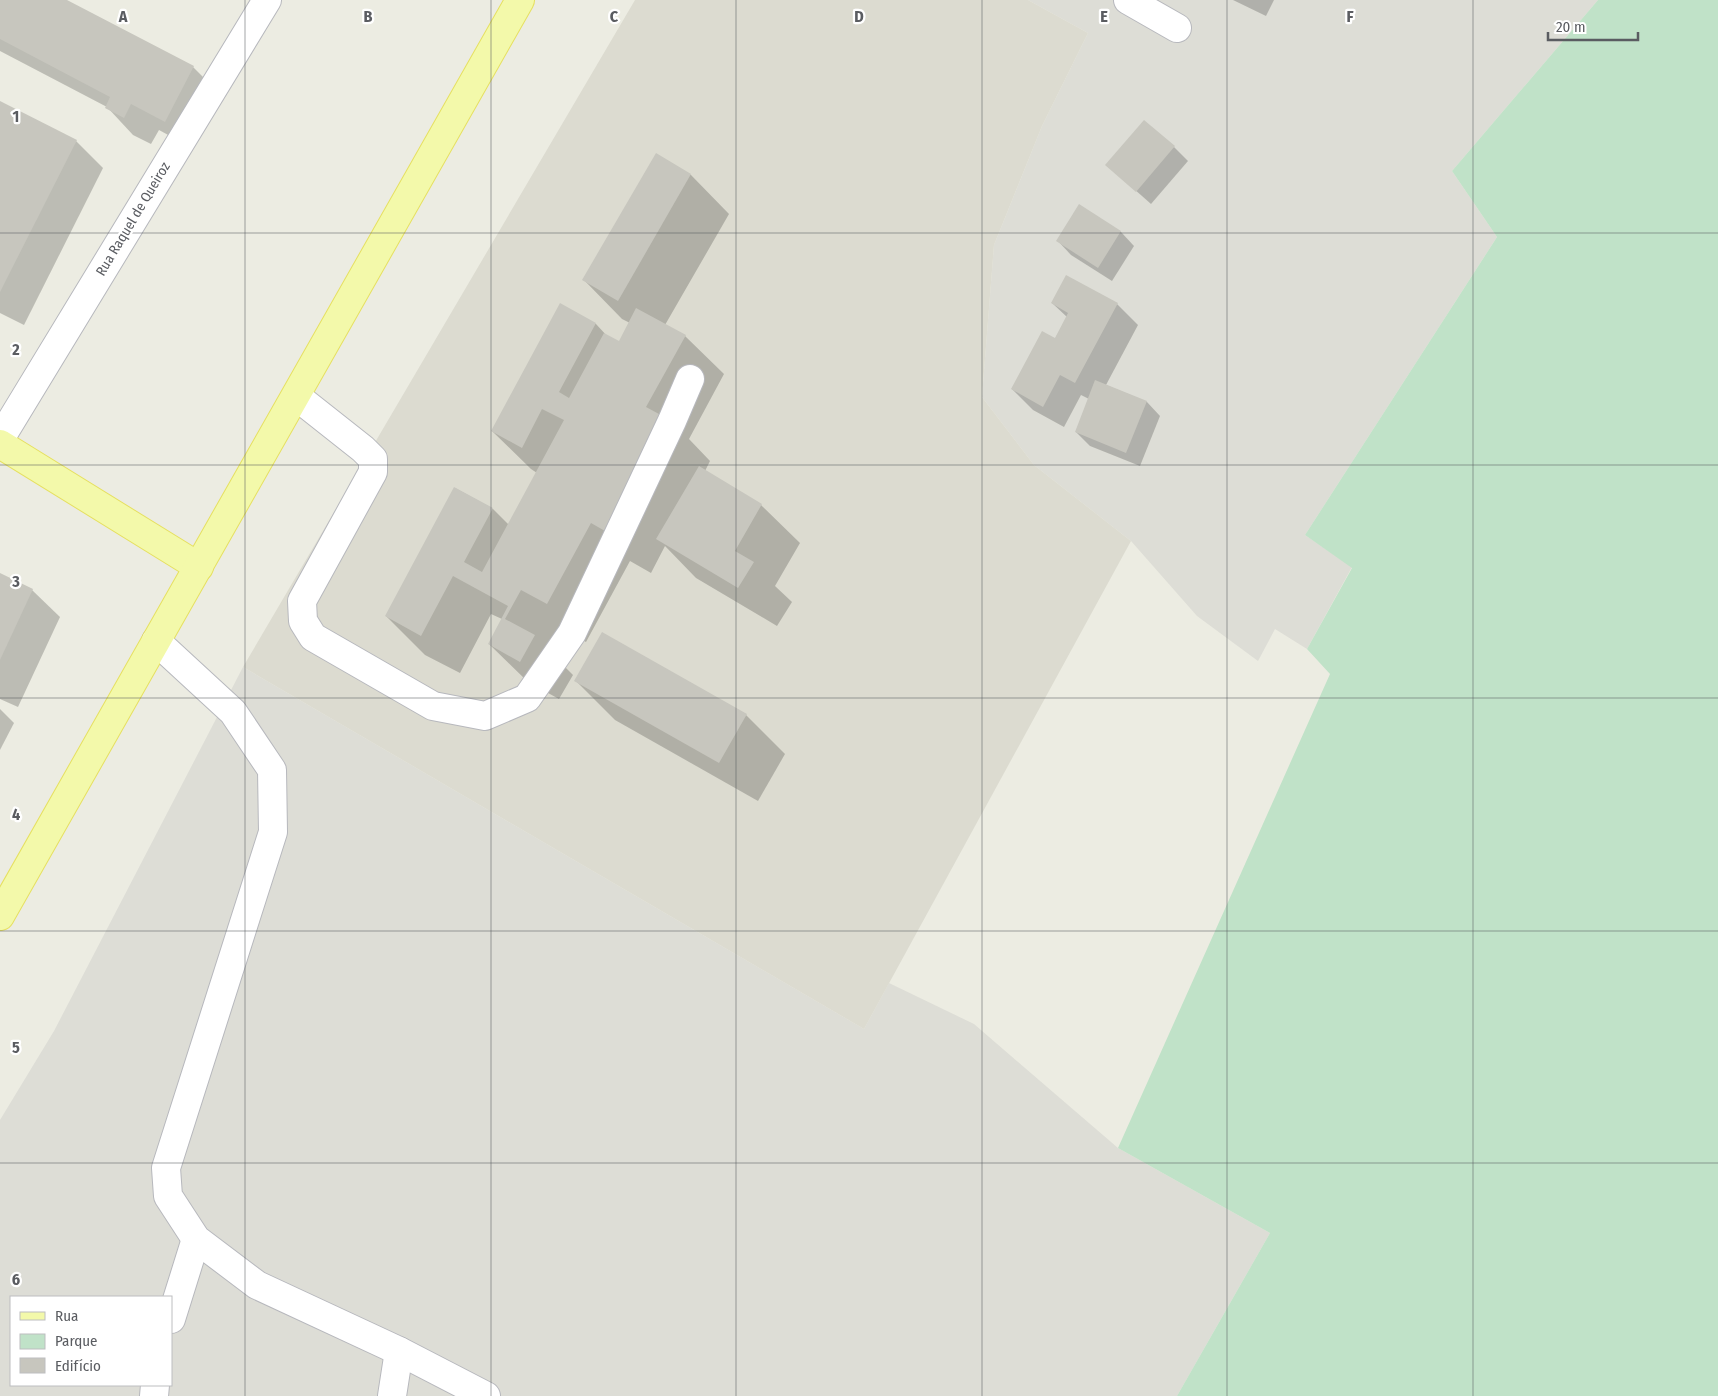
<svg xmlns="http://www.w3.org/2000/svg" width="1718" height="1396" viewBox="0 0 1718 1396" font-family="'Fira Sans Condensed',sans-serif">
	<rect width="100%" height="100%" fill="#ecece2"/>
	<g fill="#ddddd6" fill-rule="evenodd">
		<path d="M1028,0H1598L1452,171L1497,237L1305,535L1352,567L1307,649L1275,629L1258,661L1197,616L1131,541L1034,465L982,397L994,245L1042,126L1088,33Z"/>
		<path d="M243,667L864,1029L889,983L974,1024L1118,1148L1270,1233L1177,1396H0V1120L54,1031ZM11,1297H171V1385H11Z"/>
	</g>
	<path fill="#dcdbd0" d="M635,0H1028L1088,33L1042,126L994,245L982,397L1034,465L1131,541L864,1029L243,667Z"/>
	<path fill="#c0e2c8" d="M1598,0H1718V1396H1177L1270,1233L1118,1148L1330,674L1307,649L1352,568L1305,535L1497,237L1452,171Z"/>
	<g fill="#0003">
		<path d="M0,0H65L193,67L220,94L192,148L159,130L151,144L133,135L107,107L0,51Z"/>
		<path d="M1233,0H1274L1266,16Z"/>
		<path d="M0,102L76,141L103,168L24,325L0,313Z"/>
		<path d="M1174,147L1188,161L1151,204L1107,165Z"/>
		<path d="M656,155L691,175L729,214L665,325L685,336L724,374L689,439L710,461L705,471L761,505L800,543L775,586L792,602L777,626L696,578L665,546L651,573L630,561L586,642L560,627L548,650L573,675L559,699L528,682L489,644L502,619L491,614L460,673L425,655L386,616L455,488L493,509L509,525L537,473L531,469L492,431L560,305L596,324L608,337L619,343L630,323L622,319L584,280Z"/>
		<path d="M1080,206L1121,232L1134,246L1112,281L1071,255L1058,241Z"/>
		<path d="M1052,303L1117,304L1138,325L1106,385L1147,402L1160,416L1140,466L1090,446L1076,432L1089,399L1081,395L1064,427L1033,410L1012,389L1055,339L1067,317Z"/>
		<path d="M0,575L32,590L60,617L18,707L0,699Z"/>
		<path d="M576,681L746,715L785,754L758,801L615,720Z"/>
		<path d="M0,709L14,723L0,750Z"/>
	</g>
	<g fill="#c7c6be">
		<path d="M0,0H67L194,66L165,122L131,104L124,118L105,108L110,97L0,39Z"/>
		<path d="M0,101L77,140L0,292Z"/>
		<path d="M1144,120L1175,146L1136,192L1105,165Z"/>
		<path d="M656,153L691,174L618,301L582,280Z"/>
		<path d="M1079,204L1121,231L1098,268L1056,241Z"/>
		<path d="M1066,275L1118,303L1075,383L1060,375L1043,407L1011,389L1042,331L1055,338L1068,313L1051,303Z"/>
		<path d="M560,303L596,323L559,392L569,398L604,333L619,341L636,308L686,335L646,407L672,421L612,535L591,523L547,604L521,590L505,619L535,635L520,662L488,644L508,606L453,576L421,636L385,616L454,487L493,508L464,562L482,572L564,420L542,409L522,448L491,431Z"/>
		<path d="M1095,380L1147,401L1126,453L1075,432Z"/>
		<path d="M699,466L762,504L735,551L754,562L738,588L656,539Z"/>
		<path d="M0,573L33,589L0,660Z"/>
		<path d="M602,632L747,714L719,763L574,681Z"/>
	</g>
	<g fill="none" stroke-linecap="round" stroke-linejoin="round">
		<defs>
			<g id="minor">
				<path d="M1128,0L1177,28"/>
				<path d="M296,396L363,449L373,459V472L302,601L303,621L313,637L433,706L485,716L527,698L572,633L672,421L690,379"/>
				<path d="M0,439L267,0"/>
				<path d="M156,641L233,712L272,770L273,832L166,1168L168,1196L196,1239L257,1285L399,1351L486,1396"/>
				<path d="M171,1319L196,1239"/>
				<path d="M154,1396L155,1385"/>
				<path d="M392,1396L399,1351"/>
			</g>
			<g id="major">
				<path d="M0,444L199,567"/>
				<path d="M0,916L520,0"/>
			</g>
		</defs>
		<use href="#minor" stroke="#b7b8bd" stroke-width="30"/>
		<use href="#major" stroke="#e6e060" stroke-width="30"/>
		<use href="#minor" stroke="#fff" stroke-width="28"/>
		<use href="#major" stroke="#f3f9aa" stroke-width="28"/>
	</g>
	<path fill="none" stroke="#5a5c61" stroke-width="1" stroke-opacity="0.55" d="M245,0V1396M491,0V1396M736,0V1396M982,0V1396M1227,0V1396M1473,0V1396M0,233H1718M0,465H1718M0,698H1718M0,931H1718M0,1163H1718"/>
	<g text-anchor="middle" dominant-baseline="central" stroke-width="4.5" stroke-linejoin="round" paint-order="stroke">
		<g font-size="14" fill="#5a5c61" stroke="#fff">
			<text transform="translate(133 219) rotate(-59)">Rua Raquel de Queiroz</text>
		</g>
	</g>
	<g font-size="16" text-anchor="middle" font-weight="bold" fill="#5a5c61" stroke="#fff" stroke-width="4.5" stroke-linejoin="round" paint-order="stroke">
		<text x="123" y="22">A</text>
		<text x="368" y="22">B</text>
		<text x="614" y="22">C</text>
		<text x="859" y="22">D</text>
		<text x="1104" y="22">E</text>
		<text x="1350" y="22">F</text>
		<text x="16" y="122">1</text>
		<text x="16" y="355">2</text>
		<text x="16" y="587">3</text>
		<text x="16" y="820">4</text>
		<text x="16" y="1053">5</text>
		<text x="16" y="1285">6</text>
	</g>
	<rect x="10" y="1296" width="162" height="90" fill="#ffffff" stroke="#bdbec0"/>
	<rect x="20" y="1312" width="25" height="8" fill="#f3f9aa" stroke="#bdbec0"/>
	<text x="55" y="1321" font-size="15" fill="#5a5c61">Rua</text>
	<rect x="20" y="1334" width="25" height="15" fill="#c0e2c8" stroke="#bdbec0"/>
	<text x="55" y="1346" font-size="15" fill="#5a5c61">Parque</text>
	<rect x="20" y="1358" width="25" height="15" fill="#c7c6be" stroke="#bdbec0"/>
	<text x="55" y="1371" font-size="15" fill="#5a5c61">Edifício</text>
	<path d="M1548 32v8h90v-8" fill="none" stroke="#5a5c61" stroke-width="2.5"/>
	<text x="1556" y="32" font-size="15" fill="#5a5c61" stroke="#ffffff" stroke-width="4" paint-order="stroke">20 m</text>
</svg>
